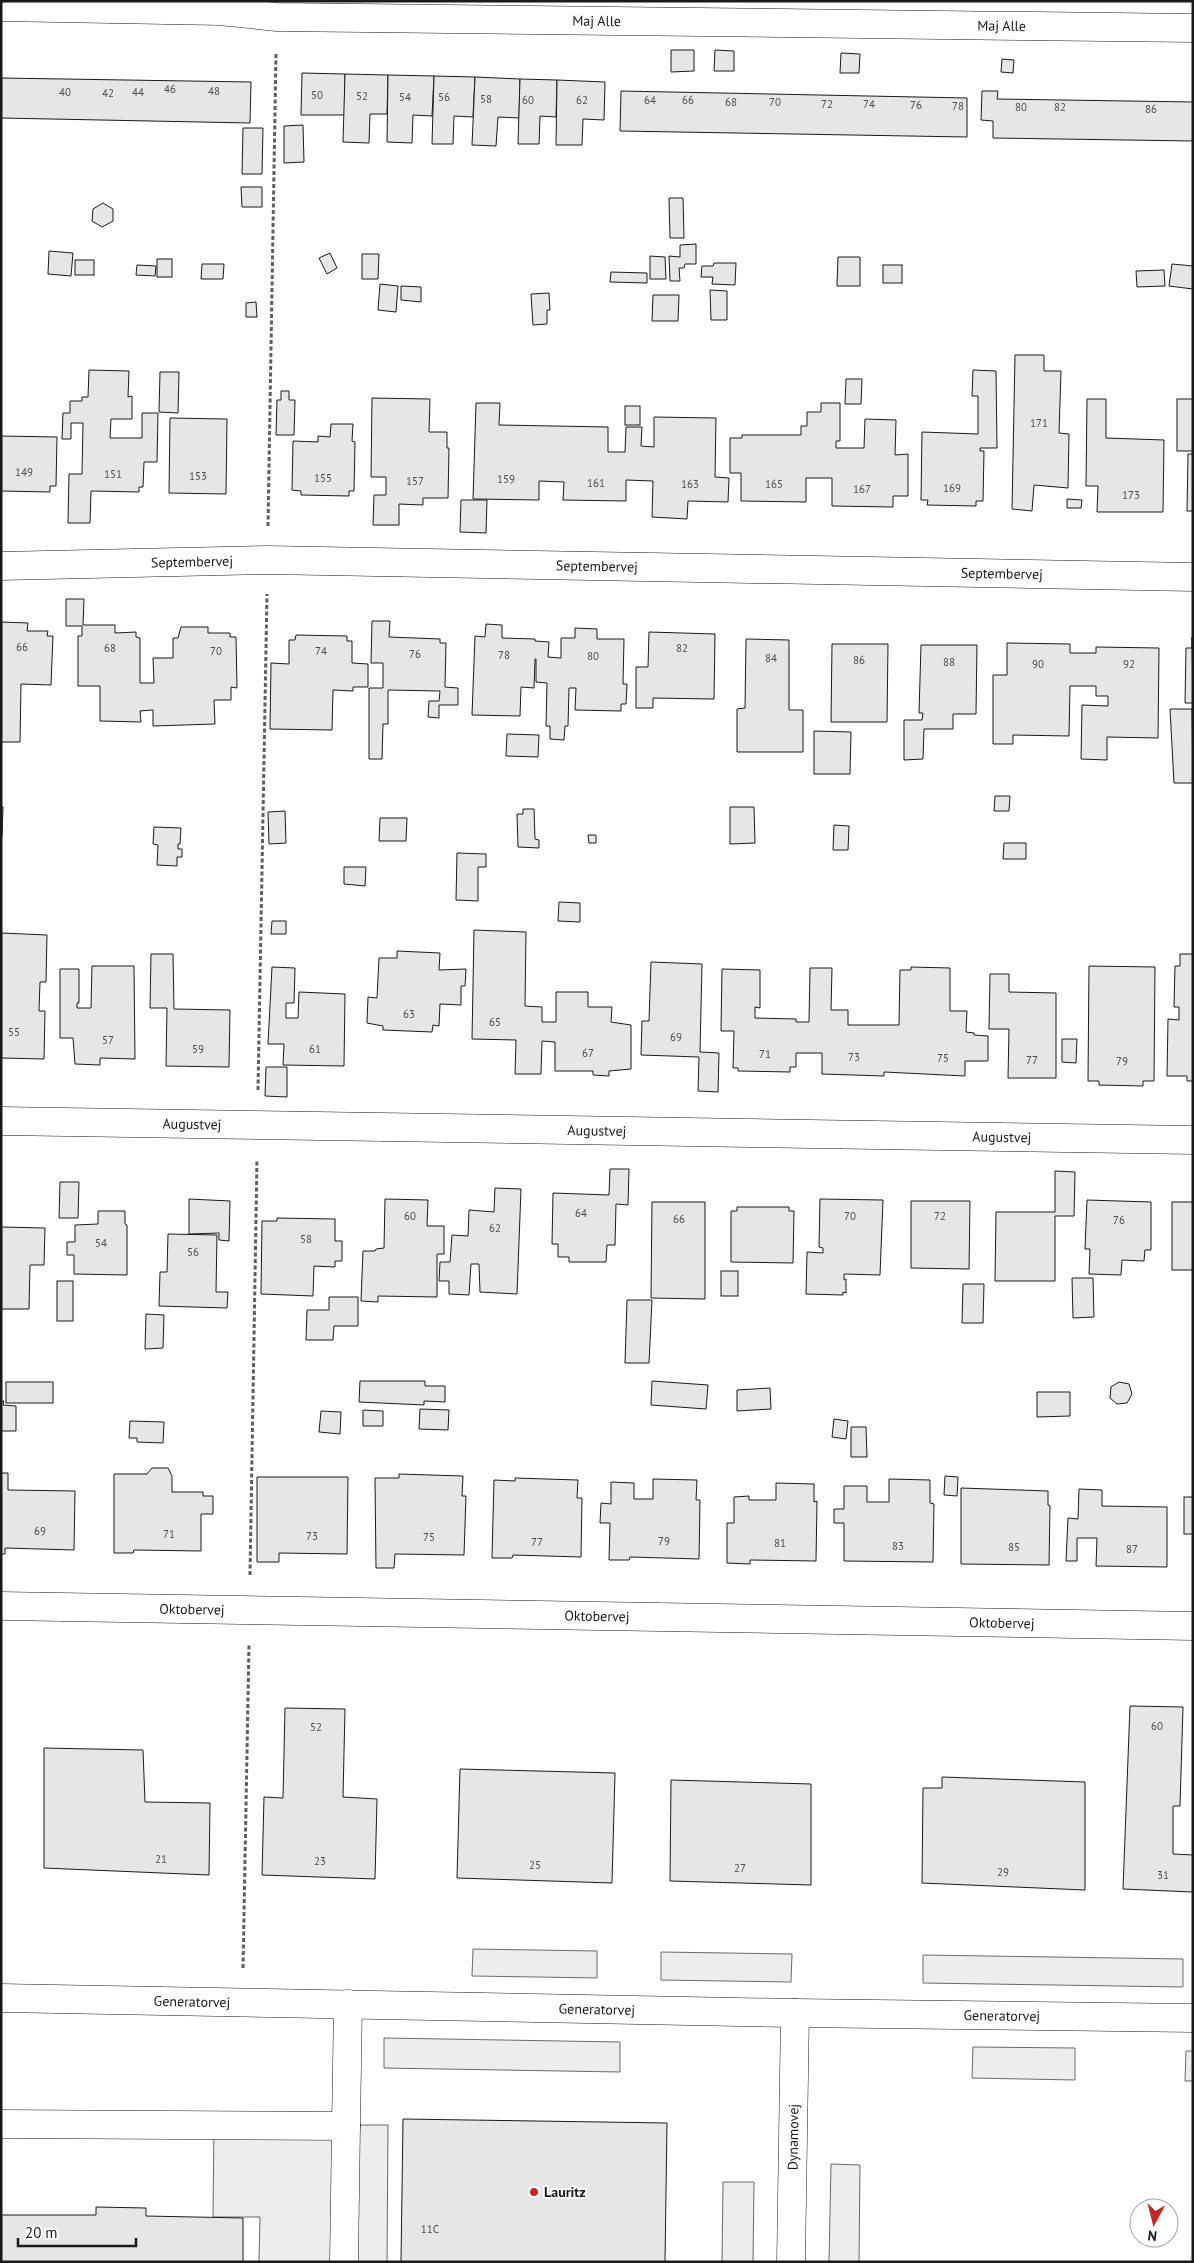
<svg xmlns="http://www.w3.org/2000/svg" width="1194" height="2263" viewBox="0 0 1194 2263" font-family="'PT Sans',sans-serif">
	<rect width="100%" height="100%" fill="#fff"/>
	<g fill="#ededed" stroke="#6a6a6a">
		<path d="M473,1949L597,1951V1978L472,1976Z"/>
		<path d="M661,1952L792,1954L791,1982L661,1980Z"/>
		<path d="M923,1955L1183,1959V1987L923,1983Z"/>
		<path d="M384,2038L620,2042V2072L384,2068Z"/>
		<path d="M973,2047L1075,2048V2080L972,2078Z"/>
		<path d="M1186,2051H1193V2081H1185Z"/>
		<path d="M214,2125H388L387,2262H259L260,2217H213Z"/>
		<path d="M831,2164L860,2165L859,2262H829Z"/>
		<path d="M723,2182H754L753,2262H722Z"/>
	</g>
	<g fill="#e6e6e6" stroke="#1a1a1a">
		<path d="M671,50H694V71L671,72Z"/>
		<path d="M715,50L734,51V71H714Z"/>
		<path d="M841,53L860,54L859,73H840Z"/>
		<path d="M1002,59L1014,60L1013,73L1001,72Z"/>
		<path d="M302,73L345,74V115H301Z"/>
		<path d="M345,74L388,75L387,114H370L369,143L343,142Z"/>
		<path d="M388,75L434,76L432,116L413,115L412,143L387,142Z"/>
		<path d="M434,76L475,77L473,117L454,116L453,144H432Z"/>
		<path d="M475,77L520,79L519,118L498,117L496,146L472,145Z"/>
		<path d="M1,78L251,82L250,123L1,118Z"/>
		<path d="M520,79L557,80L556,117L540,116L539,144H518Z"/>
		<path d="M557,80L605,82L604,120L583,119L582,145H556Z"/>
		<path d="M621,91L967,98V137L620,131Z"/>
		<path d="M982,91H998L997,99L1193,102V141L993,138V121L981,120Z"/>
		<path d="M303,125L304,162L284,163V126Z"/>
		<path d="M243,128H263L262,174H242Z"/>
		<path d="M241,187H262V207H242Z"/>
		<path d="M669,198H683L684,238H670Z"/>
		<path d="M103,203L113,209V221L102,227L92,221L93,209Z"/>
		<path d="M696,244V264H685L684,268H679L680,281H670L669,256L680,257V245Z"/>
		<path d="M49,251L73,253L71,276L48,274Z"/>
		<path d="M330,253L337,268L327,274L319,258Z"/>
		<path d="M362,254H379L378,279H362Z"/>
		<path d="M650,256L665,257L666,279H650Z"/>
		<path d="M838,257H860V286H837Z"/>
		<rect x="157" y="259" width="15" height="18"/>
		<rect x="75" y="260" width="19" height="15"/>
		<path d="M714,263H736L735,285L712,284L713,277H701L702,266H713Z"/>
		<path d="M202,264H224L223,279H201Z"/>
		<path d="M1172,264L1193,266V289L1169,286Z"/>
		<path d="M137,265L156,266L155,276L136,275Z"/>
		<rect x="883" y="265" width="19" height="18"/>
		<path d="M1164,270L1165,286L1137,287L1136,271Z"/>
		<path d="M611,272L647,273V283L610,282Z"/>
		<path d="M380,284L398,286L396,312L378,310Z"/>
		<path d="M401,286L421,287V302L401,300Z"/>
		<path d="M710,290L727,291V320H711Z"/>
		<path d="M549,293L550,310H547V324L533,325L531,294Z"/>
		<path d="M653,295H679L678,321H652Z"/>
		<path d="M256,302L257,317H246V303Z"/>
		<path d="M1015,355H1044V371H1061L1059,433L1069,434L1068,488L1034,485L1032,511L1012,509Z"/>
		<path d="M89,370L129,371L128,397L132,396V419H111L110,438H142V413H158L157,462H144L143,487H139V492L91,491L90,523H68L69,474H82L83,423H71V439H62L63,413H70V401H82V397H88Z"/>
		<path d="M973,370L996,371L997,448H980V451H984L983,501H976V506L927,505L928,500H921L922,432L978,434V396H972Z"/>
		<path d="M160,372H179L178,413L159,412Z"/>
		<path d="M846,379H862L861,404H845Z"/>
		<path d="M281,391H289V400H295L294,435H276L277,400H281Z"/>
		<path d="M372,398L430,399L429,432H447V448H449L448,498H423V505L399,504V525H373L374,495H386V477H371Z"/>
		<path d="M1087,399H1106V438L1164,440L1163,512H1097L1098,486H1086Z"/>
		<rect x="1177" y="399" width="16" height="52"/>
		<path d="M476,403H500L499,425L608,427V452H625L626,427H642L641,446L654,447V417L716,418L715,477L729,478L728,502L688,501L687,519L652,517L653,481L626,480V501L563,500L564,482L539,481V500L473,499Z"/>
		<path d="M821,403H840V441H836V448H864L865,419L896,420L895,455L908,454V496H893V507L832,506V478H806V502L741,501V473H730V438H742V435H801V426H807V412H821Z"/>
		<rect x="625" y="406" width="15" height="19"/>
		<path d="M170,418L227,419L226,494L169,493Z"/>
		<path d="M331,424H353L352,441L355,442L354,491H349V496L301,495V491L292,490L293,441L318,442V436L330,437Z"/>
		<path d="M1,436L57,437L56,486H50V492L1,491Z"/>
		<path d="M1188,454H1193V511H1187Z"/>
		<path d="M1067,499L1082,500L1081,508H1067Z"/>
		<path d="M461,500H487L486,533L460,532Z"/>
		<path d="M66,599H84L83,625H115V633L136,632V637L140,638V683H154L153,658H173V638H178L181,627H208V633H230V637H236L237,688L231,687V700H214L215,724L153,726V710L140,711L141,722L100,721V686H78V636H82V626H66Z"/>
		<path d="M372,621H390L389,637L440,639V643H446L445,687L458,688V705H439V718L428,717L429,701H439L440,691L388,690V724H383L382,759H369V688H383V663H371Z"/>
		<path d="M1,622L28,623L27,631H48L47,636H53L51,685L21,684L20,742H1Z"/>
		<path d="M486,624L502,625V638L535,639V641L549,642L548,657L561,658V638H575V628L597,629V639H624L623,684H627L626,704H621V711L575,710L576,688H569L568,726H565L564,740L550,739V726H546L547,683L536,682V659H535L534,688L521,687L520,716L472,715L475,636L485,637Z"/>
		<path d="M649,632L715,634L714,699L653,698V708H636V667H648Z"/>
		<path d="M296,635L347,636V641H352V663L368,664V687H353V691L333,690L332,730L270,729L271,663L289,664V640H295Z"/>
		<path d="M1192,637L1193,703H1185L1186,648H1192Z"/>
		<path d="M746,639L789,640V710H803V752H737V709L745,708Z"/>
		<path d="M1007,643L1070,644V653H1096V647L1159,648L1158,738L1107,737V760L1081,759L1082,705L1108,706V696H1096V686H1070L1069,736L1013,735V744H993V675H1007Z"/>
		<path d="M832,644H888L887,722H831Z"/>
		<path d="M921,645H977L976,714H953V729H924L923,759L904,760V720H922L923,713H919Z"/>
		<path d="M1170,709H1192L1193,783H1174Z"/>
		<path d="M814,731L851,732L850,774H814Z"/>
		<path d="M507,734L539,735L538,757L506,756Z"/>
		<path d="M995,796H1010L1009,811H994Z"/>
		<path d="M1,807H3L2,836H1Z"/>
		<path d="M730,807H754L755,843L730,844Z"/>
		<path d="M523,809H534L535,839L539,840V848L518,847L517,814H523Z"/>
		<path d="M285,811L286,843L269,844L268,812Z"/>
		<path d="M380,818H407L406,841H379Z"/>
		<path d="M834,825L849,826L848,850H833Z"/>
		<path d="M154,827L181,828L180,844H178V849H182V857H177V866L157,865L158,845L153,844Z"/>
		<path d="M588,835H596V843H589Z"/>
		<path d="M1004,843H1026V859H1003Z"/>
		<path d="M457,853L486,854V867H478V901L456,900Z"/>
		<path d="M344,867H366L365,886L344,884Z"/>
		<path d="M559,902L580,903V922L558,921Z"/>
		<path d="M272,921H286V934H271Z"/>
		<path d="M474,930L526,932L525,1006L542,1007V1022H556V992H588V1007H612L611,1022L631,1025V1069L609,1071V1076L593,1075V1071H555V1042L542,1041L541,1074H515L516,1040L472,1039Z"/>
		<path d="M1,933L47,935L46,982H40L39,1011H45L44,1059L1,1058Z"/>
		<path d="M397,951L440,953L439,970L466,969L465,986H461V1005L440,1004L439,1026L433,1025L432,1032L383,1030V1026L367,1023L368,997L377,998L379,958H397Z"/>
		<path d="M151,954H173L174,1009L230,1010L229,1067L166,1066L167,1008H150Z"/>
		<path d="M1180,954H1193V1081H1187V1076H1167L1168,1019L1179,1020V1007H1174L1175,966H1180Z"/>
		<path d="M651,962L702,964L700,1052L719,1053L718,1092L698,1091L699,1057L641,1055L642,1021H649Z"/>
		<path d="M92,966H134L135,1059L100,1058V1065L75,1064L73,1038H60V969H79V1003H77V1008H91Z"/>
		<path d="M1089,966L1155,967L1154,1081H1143V1086L1099,1085V1081H1088Z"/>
		<path d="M272,967L295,968L294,1003H286V1018H298L299,992L345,994L344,1066L283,1065L284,1044H268Z"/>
		<path d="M911,967L950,968V1011H967L966,1032L974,1033V1035L988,1036V1061H965V1076L884,1072V1076L822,1074V1053H796V1067H790V1072L738,1071V1068H733L734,1031H721L722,969L760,970V1008L755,1007V1018L796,1019V1022H809L810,968H832L831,1010H848V1025H899L900,970H911Z"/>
		<path d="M990,974H1009V992L1056,993V1078H1008L1009,1029H989Z"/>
		<path d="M1062,1039H1077L1076,1063L1062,1062Z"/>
		<path d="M266,1067H287V1097L265,1096Z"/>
		<path d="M610,1169H629L628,1205L616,1204L615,1245H607L606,1262H569V1257H558V1244H552L553,1193L609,1195Z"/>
		<path d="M1055,1171L1075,1172L1074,1216H1055V1281H995L996,1212H1055Z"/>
		<path d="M60,1182H79L78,1218H59Z"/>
		<path d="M495,1188L521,1189L517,1294L480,1292L479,1264H471L469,1295L449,1294V1281H439L440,1262H450L452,1235L468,1236L469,1210L494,1212Z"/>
		<path d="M189,1199L230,1201L229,1241L219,1240V1233L189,1234Z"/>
		<path d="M385,1199L428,1200L427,1226H444V1254H437V1297L378,1296V1302L361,1301L363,1251H375L376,1249L384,1248Z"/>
		<path d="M820,1199L883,1200L880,1275L844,1274V1280L846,1279V1293L843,1292V1295L806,1294L807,1252L823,1253V1248L819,1247Z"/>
		<path d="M1087,1200L1151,1202V1250H1145L1144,1261L1122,1260L1121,1275L1089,1274L1090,1249H1085Z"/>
		<path d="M911,1201H970L969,1269L911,1268Z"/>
		<path d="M652,1202H705V1299L651,1298Z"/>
		<rect x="1172" y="1202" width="21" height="68"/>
		<path d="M737,1207H789V1211H794L793,1263L731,1262V1211H737Z"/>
		<path d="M98,1211H125V1224L127,1225V1275L74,1274V1255H67V1242H75V1225L98,1224Z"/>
		<path d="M277,1218L335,1219V1241H342V1261H335V1267L314,1266L313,1296L261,1294L262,1221H277Z"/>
		<path d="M1,1227L45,1228L44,1265H30L29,1309H1Z"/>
		<path d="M168,1234L217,1235L216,1292H228L227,1308L159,1306L160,1272H167Z"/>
		<rect x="721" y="1271" width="17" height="25"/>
		<path d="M1072,1278H1093L1094,1317L1073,1318Z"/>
		<rect x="57" y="1281" width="16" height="40"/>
		<path d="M963,1284H984L983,1323H962Z"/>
		<path d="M329,1297H358V1326H334L333,1340H306L307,1310H329Z"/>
		<path d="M627,1300H652L649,1363H625Z"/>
		<path d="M146,1314L164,1315L163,1348L145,1349Z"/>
		<path d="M360,1381H425V1386H445V1402L424,1401V1405L359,1402Z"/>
		<path d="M652,1381L708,1385L706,1409L651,1405Z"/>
		<rect x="6" y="1382" width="47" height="21"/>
		<path d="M1119,1382L1129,1384L1132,1394L1127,1403L1117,1404L1110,1398L1111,1387Z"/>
		<path d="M770,1388L771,1409L737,1411V1390Z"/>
		<path d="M1037,1392H1070V1416L1037,1417Z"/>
		<path d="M1,1401H4L3,1405L16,1406V1431H1Z"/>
		<path d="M420,1409L449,1410L448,1430L419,1429Z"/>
		<path d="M363,1410L383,1411V1426H363Z"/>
		<path d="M321,1411L341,1412L340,1434L319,1432Z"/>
		<path d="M834,1419L848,1421L846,1439L832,1437Z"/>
		<path d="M130,1421L164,1422L163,1443L137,1442V1438H129Z"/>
		<path d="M851,1427H866L867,1457H851Z"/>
		<path d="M152,1468H168L172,1476V1492H203V1496H213V1514H201V1551L134,1550L133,1553H114V1474H147Z"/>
		<path d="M1,1473H8V1490L75,1491L74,1550L5,1548V1554H1Z"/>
		<path d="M399,1474L463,1476L462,1496H466L464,1555L395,1554L394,1568H376L375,1478H399Z"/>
		<path d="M945,1476L958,1477L957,1496L944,1495Z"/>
		<path d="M257,1477H348L347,1554L279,1553V1562H257Z"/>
		<path d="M515,1478L578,1480L577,1498H582L581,1557L513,1555L512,1558H492L494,1480L515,1481Z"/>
		<path d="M653,1479L697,1480L696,1500H700L699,1559L630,1557L629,1560H609L610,1523H600L601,1503L611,1504V1482L634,1483V1499H653Z"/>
		<path d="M889,1479L930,1480V1503L934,1504L933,1562L844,1561V1523H834V1509H844V1486H867V1502H889Z"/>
		<path d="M776,1483L814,1484V1502L817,1501L816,1561L750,1560V1564L727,1563V1523H734V1497L749,1496V1500H776Z"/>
		<path d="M961,1488L1048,1491V1505L1050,1506L1049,1565L961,1564Z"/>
		<path d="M1079,1489L1102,1490V1506L1167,1507V1567L1096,1566L1097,1538H1077V1561H1066L1068,1518L1078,1519Z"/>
		<rect x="1184" y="1497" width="9" height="37"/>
		<path d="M1130,1706L1183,1707L1180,1806H1173V1854L1193,1855V1892L1123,1889Z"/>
		<path d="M285,1708L345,1709L343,1797L377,1799L375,1879L262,1875L264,1797L283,1798Z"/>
		<path d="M44,1748L143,1750L145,1802L210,1803L209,1875L44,1868Z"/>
		<path d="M460,1769L615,1773L612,1883L457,1878Z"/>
		<path d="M942,1777L1085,1782V1890L922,1883L923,1788H942Z"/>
		<path d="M671,1780L811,1784V1885L670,1881Z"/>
		<path d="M403,2119L667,2123L665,2262H401Z"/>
		<path d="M96,2207L146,2208V2216L243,2218V2262H1V2215H96Z"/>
	</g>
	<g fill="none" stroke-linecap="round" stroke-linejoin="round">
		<defs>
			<g id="minor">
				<path id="s1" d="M1,7L220,11L277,17L1193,28"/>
				<path id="s2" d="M1,566L267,560L1193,577"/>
				<path id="s3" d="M1,1121L1193,1140"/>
				<path id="s4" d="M1,1606L1193,1626"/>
				<path id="s5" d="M1,1998L795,2013L1193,2018"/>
				<path d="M1,2124L346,2126L344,2262"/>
				<path d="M346,2126L348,2004"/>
				<path id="s6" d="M791,2262L795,2013"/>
			</g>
		</defs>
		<use href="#minor" stroke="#1a1a1a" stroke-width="29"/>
		<g stroke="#5f5f5f" stroke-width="3" stroke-dasharray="4 2.5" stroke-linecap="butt">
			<path d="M268,526L276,52"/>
			<path d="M258,1090L267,594"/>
			<path d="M250,1575L257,1159"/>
			<path d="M243,1968L249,1644"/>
		</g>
		<use href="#minor" stroke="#fff" stroke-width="28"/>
	</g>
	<circle fill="#c62828" stroke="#fff" stroke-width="2" cx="534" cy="2192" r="5"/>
	<g text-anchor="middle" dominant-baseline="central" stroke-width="4" stroke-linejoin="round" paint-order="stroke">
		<g font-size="11" fill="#4d4d4d">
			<text x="170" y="89">46</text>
			<text x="214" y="91">48</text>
			<text x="65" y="92">40</text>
			<text x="138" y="92">44</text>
			<text x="108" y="93">42</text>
			<text x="317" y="95">50</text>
			<text x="362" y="96">52</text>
			<text x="405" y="97">54</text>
			<text x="444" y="97">56</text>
			<text x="486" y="99">58</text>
			<text x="528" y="100">60</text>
			<text x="582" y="100">62</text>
			<text x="650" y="100">64</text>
			<text x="688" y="100">66</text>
			<text x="731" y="102">68</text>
			<text x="775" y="102">70</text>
			<text x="827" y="104">72</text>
			<text x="869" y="104">74</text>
			<text x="916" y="105">76</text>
			<text x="958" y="106">78</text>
			<text x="1021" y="107">80</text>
			<text x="1060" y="107">82</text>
			<text x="1151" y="109">86</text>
			<text x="1039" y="423">171</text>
			<text x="24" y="472">149</text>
			<text x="113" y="474">151</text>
			<text x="198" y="476">153</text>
			<text x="323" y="478">155</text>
			<text x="506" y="479">159</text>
			<text x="415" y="481">157</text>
			<text x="596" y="483">161</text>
			<text x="690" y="484">163</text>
			<text x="774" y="484">165</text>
			<text x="952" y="488">169</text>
			<text x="862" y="489">167</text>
			<text x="1131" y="495">173</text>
			<text x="22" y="647">66</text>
			<text x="110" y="648">68</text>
			<text x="682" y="648">82</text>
			<text x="216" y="651">70</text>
			<text x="321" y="651">74</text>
			<text x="415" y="654">76</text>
			<text x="504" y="655">78</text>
			<text x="593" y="656">80</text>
			<text x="771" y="658">84</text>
			<text x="859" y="660">86</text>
			<text x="949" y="662">88</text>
			<text x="1038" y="664">90</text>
			<text x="1129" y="664">92</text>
			<text x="409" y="1014">63</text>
			<text x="495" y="1022">65</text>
			<text x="14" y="1032">55</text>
			<text x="676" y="1037">69</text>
			<text x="108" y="1040">57</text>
			<text x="198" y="1049">59</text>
			<text x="315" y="1049">61</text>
			<text x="588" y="1053">67</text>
			<text x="765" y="1054">71</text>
			<text x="854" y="1057">73</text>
			<text x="943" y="1058">75</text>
			<text x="1032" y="1060">77</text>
			<text x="1122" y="1061">79</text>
			<text x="581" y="1213">64</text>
			<text x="410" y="1216">60</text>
			<text x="850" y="1216">70</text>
			<text x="940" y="1216">72</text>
			<text x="679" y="1219">66</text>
			<text x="1119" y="1220">76</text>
			<text x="495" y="1228">62</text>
			<text x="306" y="1239">58</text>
			<text x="101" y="1243">54</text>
			<text x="193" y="1252">56</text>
			<text x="40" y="1531">69</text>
			<text x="169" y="1534">71</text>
			<text x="312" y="1536">73</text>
			<text x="429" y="1537">75</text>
			<text x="664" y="1541">79</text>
			<text x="537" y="1542">77</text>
			<text x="780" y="1543">81</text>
			<text x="898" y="1546">83</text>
			<text x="1014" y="1547">85</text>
			<text x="1132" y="1549">87</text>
			<text x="1157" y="1726">60</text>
			<text x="316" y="1727">52</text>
			<text x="161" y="1859">21</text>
			<text x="320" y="1861">23</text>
			<text x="535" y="1865">25</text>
			<text x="740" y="1868">27</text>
			<text x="1003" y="1872">29</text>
			<text x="1163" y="1875">31</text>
			<text x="430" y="2229">11C</text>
		</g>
		<g font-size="14" fill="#1a1a1a" stroke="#fff">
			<text stroke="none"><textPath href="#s1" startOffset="596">Maj Alle</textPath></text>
			<text stroke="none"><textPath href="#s1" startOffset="1001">Maj Alle</textPath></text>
			<text stroke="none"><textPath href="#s2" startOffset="191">Septembervej</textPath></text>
			<text stroke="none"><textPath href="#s2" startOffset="596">Septembervej</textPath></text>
			<text stroke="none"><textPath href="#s2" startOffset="1001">Septembervej</textPath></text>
			<text stroke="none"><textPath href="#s3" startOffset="191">Augustvej</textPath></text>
			<text stroke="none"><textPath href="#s3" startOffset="596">Augustvej</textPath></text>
			<text stroke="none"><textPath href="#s3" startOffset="1001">Augustvej</textPath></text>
			<text stroke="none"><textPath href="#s4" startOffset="191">Oktobervej</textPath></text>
			<text stroke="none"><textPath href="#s4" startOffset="596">Oktobervej</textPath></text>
			<text stroke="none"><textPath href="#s4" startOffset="1001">Oktobervej</textPath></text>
			<text stroke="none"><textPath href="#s5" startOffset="191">Generatorvej</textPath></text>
			<text stroke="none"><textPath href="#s5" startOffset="596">Generatorvej</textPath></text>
			<text stroke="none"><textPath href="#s5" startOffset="1001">Generatorvej</textPath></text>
			<text stroke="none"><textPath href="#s6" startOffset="125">Dynamovej</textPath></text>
		</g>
		<g font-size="14" font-weight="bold" fill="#1a1a1a" stroke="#fff" text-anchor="start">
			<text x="544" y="2192">Lauritz</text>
		</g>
	</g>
	<rect width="1194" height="2263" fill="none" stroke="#1a1a1a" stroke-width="5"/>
	<g transform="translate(1154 2223) rotate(187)"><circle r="24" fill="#ffffff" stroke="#a3a3a3"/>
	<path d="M0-4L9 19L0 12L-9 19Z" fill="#c62828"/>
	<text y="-8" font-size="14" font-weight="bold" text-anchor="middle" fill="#1a1a1a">N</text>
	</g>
	<path d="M18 2238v8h118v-8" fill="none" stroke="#1a1a1a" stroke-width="2.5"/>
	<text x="25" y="2238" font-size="15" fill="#1a1a1a" stroke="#ffffff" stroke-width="4" paint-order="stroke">20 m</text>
</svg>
